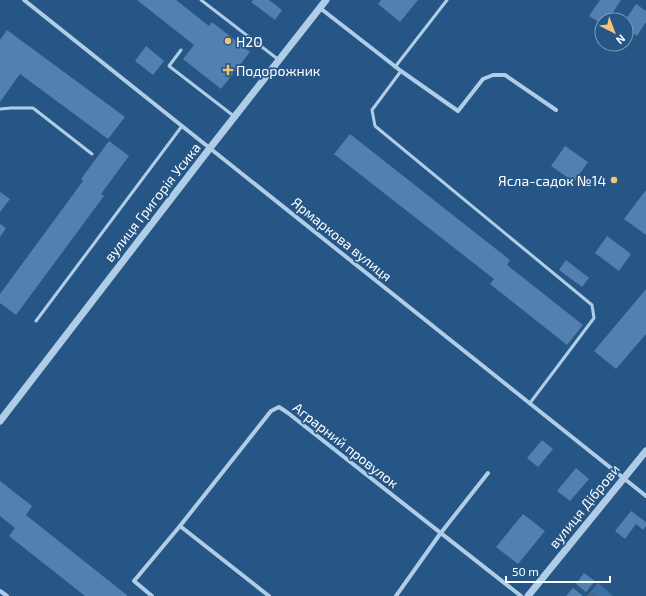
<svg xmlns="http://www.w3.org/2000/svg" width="646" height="596" viewBox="0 0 646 596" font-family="'Exo 2',sans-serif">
	<defs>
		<pattern id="grass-tufts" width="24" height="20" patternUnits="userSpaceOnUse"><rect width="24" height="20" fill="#3a70a2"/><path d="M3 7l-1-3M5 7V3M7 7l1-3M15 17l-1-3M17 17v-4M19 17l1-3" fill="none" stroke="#455a6e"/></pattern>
	</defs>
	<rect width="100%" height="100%" fill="#265685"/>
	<path fill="url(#grass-tufts)" d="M598,583L613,596H587Z"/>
	<g fill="#5281af">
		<path d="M137,0H176L209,26L212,22L250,52L221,89L183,59L194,45Z"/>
		<path d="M253,0H269L282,10L275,20L251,2Z"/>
		<path d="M381,0H418L400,22L378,4Z"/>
		<path d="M600,0H621L608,20H602V24L589,16Z"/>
		<path d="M636,4L646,11V22L637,36L626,29V19Z"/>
		<path d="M7,30L125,117L108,139L20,74L0,102V40Z"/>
		<path d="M146,46L164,61L153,75L135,61Z"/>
		<path d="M350,134L510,260L507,265L583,325L567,345L490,284L494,279L334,154Z"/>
		<path d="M109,141L129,156L101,194L104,196L16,315L0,303V294L83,181L81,179Z"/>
		<path d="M565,146L588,162L574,182L551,166Z"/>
		<path d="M646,190V235L624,219Z"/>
		<path d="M0,192L10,199L0,212Z"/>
		<path d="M0,224L6,228L0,237Z"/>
		<path d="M607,236L631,254L619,271L595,253Z"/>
		<path d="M566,260L589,278L582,287L559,270Z"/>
		<path d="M646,289V334L616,369L594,351Z"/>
		<path d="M542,440L553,449L538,467L527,458Z"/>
		<path d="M576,468L589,479L570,501L557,491Z"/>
		<path d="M0,481L32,506L26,515L128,596H85L9,536L15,528L0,516Z"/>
		<path d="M631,511L646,522V526L643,530L636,524L625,539L615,531Z"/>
		<path d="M523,514L545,531L518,564L496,547Z"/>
		<path d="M584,573L595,581L586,592L576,584Z"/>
		<path d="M573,588L583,596H566Z"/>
	</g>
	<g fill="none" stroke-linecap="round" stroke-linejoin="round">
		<g stroke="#b0cde8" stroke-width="3">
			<path d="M201,0L279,60"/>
			<path d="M181,50L169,66L235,117"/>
			<path d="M395,67L447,0"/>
			<path d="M401,71L372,110L375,126L592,305L594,318L530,403"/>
			<path d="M0,109L11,108H33L92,154"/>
			<path d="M36,321L182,126"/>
		</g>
		<g stroke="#b0cde8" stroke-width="4">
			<path d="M24,0L646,496"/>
			<path d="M320,8L401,71L458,111L483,79L493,75H505L556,110"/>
			<path d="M180,526L269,596"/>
			<path d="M0,591L7,596"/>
			<path d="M152,596L134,581L180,526L271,411L279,407L288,413L521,596"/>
			<path d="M396,596L440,534L488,473"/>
		</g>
		<g stroke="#b0cde8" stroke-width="7">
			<path d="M0,421L210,148L326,0"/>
			<path d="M528,596L646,451"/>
		</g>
	</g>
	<g fill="#f1c575" stroke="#265685" stroke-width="1.5">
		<circle cx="228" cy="41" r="4"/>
		<path d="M226 64h4v4h4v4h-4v4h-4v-4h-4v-4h4z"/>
		<circle cx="614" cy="180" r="4"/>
	</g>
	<g text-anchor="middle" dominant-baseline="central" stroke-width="3.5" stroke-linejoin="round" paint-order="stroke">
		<g font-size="14" fill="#fff" stroke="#265685" text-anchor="start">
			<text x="236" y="41">H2O</text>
			<text x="236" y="70">Подорожник</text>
			<text x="606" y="180" text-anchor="end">Ясла-садок №14</text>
		</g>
		<g font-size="14" fill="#fff" stroke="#265685">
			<text transform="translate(152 202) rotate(-52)">вулиця Григорія Усика</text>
			<text transform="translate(342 239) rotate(39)">Ярмаркова вулиця</text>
			<text transform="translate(346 445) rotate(38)">Аграрний провулок</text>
			<text transform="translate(584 506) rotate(-51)">вулиця Діброви</text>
		</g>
	</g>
	<g transform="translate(614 32) rotate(138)"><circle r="19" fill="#265685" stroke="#7d9ab6"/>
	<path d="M0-3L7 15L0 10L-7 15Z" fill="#f1c575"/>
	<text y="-6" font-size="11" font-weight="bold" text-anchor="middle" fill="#ffffff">N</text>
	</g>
	<path d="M506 576v6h104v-6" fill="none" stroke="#ffffff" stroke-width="2"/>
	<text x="512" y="576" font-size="12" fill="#ffffff" stroke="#265685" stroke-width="3" paint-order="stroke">50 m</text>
</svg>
